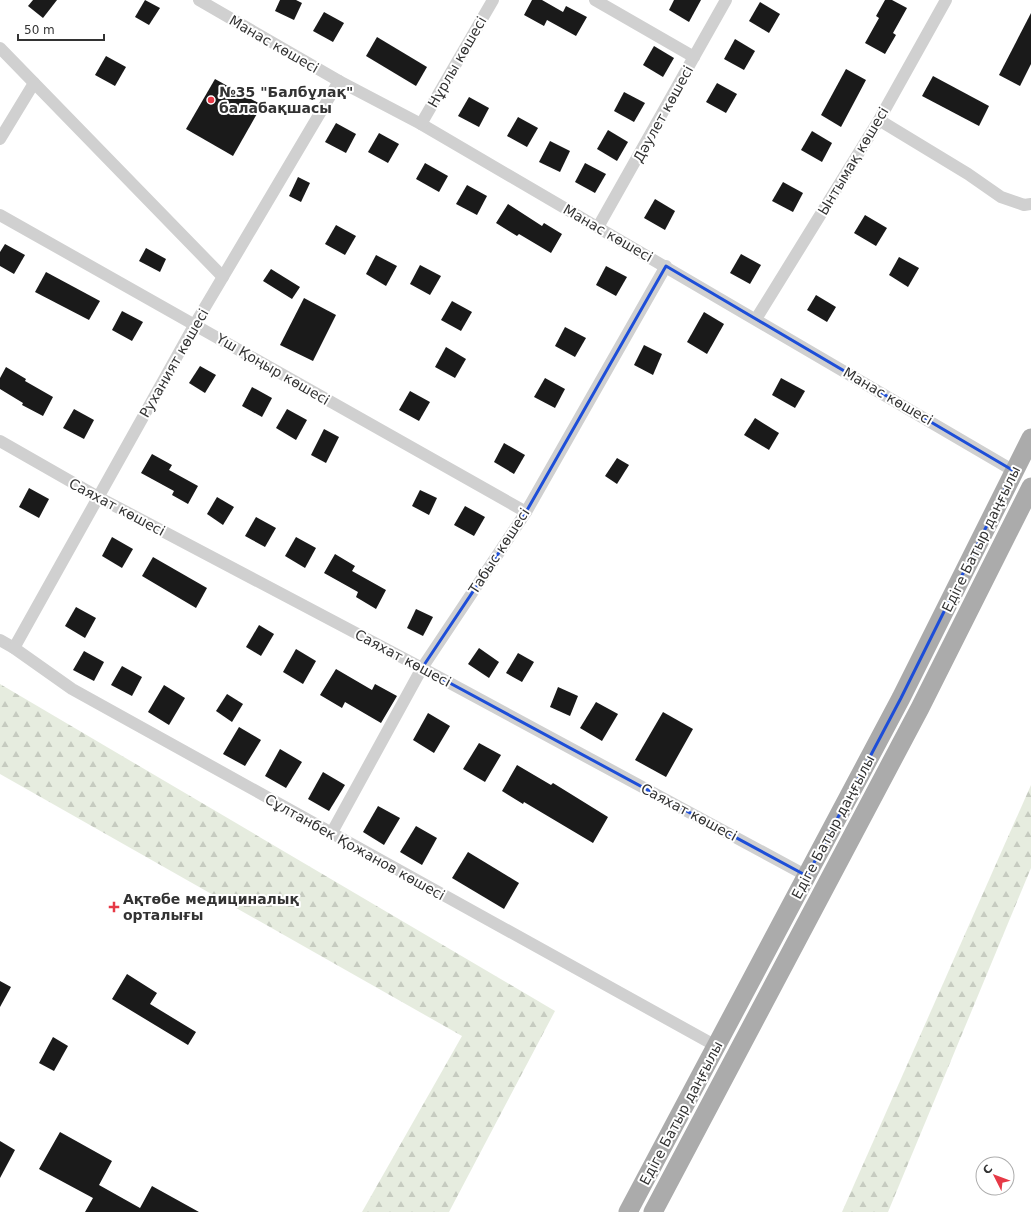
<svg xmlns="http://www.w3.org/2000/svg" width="1031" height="1212" viewBox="0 0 1031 1212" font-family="'DejaVu Sans',sans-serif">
	<defs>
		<pattern id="forest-firs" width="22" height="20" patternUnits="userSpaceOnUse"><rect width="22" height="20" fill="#e6ecdf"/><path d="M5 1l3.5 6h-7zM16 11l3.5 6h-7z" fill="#c6cbc0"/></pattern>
	</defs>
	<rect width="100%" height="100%" fill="#fff"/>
	<g fill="url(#forest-firs)">
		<path d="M0,684L555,1011L449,1212H362L462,1036L0,774Z"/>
		<path d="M1031,785V868L888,1212H842Z"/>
	</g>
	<g fill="#1a1a1a">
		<path d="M33,0H57L43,18L28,6Z"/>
		<path d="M145,0L160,8L149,25L135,17Z"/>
		<path d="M280,0H296L302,3L294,20L275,11Z"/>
		<path d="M532,0H542L563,12L566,6L587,17L576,36L547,20L544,26L524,15Z"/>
		<path d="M674,0H701L689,22L669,10Z"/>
		<path d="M885,0H892L907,8L893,33L896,35L885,54L865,43L879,18L876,16Z"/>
		<path d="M760,2L780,14L769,33L749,21Z"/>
		<path d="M324,12L344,23L333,42L313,31Z"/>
		<path d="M1031,13V64L1020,86L999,75Z"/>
		<path d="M377,37L427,67L416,86L366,56Z"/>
		<path d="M735,39L755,51L744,70L724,59Z"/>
		<path d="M654,46L674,58L663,77L643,65Z"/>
		<path d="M106,56L126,67L115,86L95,75Z"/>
		<path d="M846,69L866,80L841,127L821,115Z"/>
		<path d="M933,76L989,106L979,126L922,96Z"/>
		<path d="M215,79L262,105L233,156L186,129Z"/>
		<path d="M717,83L737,94L726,113L706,102Z"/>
		<path d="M624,92L645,103L634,122L614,111Z"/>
		<path d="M469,97L489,108L479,127L458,116Z"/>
		<path d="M518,117L538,128L527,147L507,136Z"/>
		<path d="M336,123L356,134L346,153L325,142Z"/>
		<path d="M608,130L628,142L617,161L597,149Z"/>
		<path d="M812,131L832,143L822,162L801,150Z"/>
		<path d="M379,133L399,144L388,163L368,152Z"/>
		<path d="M550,141L570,151L560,172L539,162Z"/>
		<path d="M425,163L448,176L439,192L416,179Z"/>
		<path d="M585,163L606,174L595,193L575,182Z"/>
		<path d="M298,177L310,183L301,202L289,196Z"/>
		<path d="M783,182L803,193L793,212L772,201Z"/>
		<path d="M467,185L487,196L477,215L456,204Z"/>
		<path d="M655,199L675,211L665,230L644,218Z"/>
		<path d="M508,204L542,226L544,223L562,234L551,253L519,234L517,236L496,223Z"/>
		<path d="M865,215L887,228L876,246L854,233Z"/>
		<path d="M336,225L356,236L345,255L325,244Z"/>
		<path d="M5,244L25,255L14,274L0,266V252Z"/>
		<path d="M146,248L166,259L160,272L139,261Z"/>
		<path d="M741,254L761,265L750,284L730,273Z"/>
		<path d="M376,255L397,266L386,286L366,274Z"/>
		<path d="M899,257L919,268L908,287L889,275Z"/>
		<path d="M420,265L441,276L430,295L410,284Z"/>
		<path d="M606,266L627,277L616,296L596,285Z"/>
		<path d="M271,269L300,287L292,299L263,281Z"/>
		<path d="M46,272L100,301L89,320L35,292Z"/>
		<path d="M816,295L836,307L827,322L807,310Z"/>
		<path d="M304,298L336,315L313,361L280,345Z"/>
		<path d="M452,301L472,312L461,331L441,320Z"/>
		<path d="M122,311L143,322L132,341L112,330Z"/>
		<path d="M704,312L724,324L707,354L687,342Z"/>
		<path d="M565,327L586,338L575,357L555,346Z"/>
		<path d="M644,345L662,354L653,375L634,365Z"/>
		<path d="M446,347L466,359L455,378L435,367Z"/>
		<path d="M200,366L216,375L205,393L189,383Z"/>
		<path d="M6,367L26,379L25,381L53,397L43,416L22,405L23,403L0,389V378Z"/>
		<path d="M545,378L565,389L555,408L534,397Z"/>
		<path d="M781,378L805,391L795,408L772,395Z"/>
		<path d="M252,387L272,398L262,417L242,406Z"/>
		<path d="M410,391L430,402L419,421L399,410Z"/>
		<path d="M74,409L94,420L84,439L63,428Z"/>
		<path d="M287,409L307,420L296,440L276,428Z"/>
		<path d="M755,418L779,433L769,450L744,435Z"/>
		<path d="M324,429L339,437L326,463L311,455Z"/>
		<path d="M504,443L525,455L514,474L494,462Z"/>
		<path d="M152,454L172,465L169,470L198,486L188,504L172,495L174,491L141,473Z"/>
		<path d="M617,458L629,465L617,484L605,476Z"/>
		<path d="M29,488L49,499L39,518L19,507Z"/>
		<path d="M420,490L437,498L429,515L412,506Z"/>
		<path d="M217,497L234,507L223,525L207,514Z"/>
		<path d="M465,506L485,517L474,536L454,525Z"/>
		<path d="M256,517L276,528L265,547L245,536Z"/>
		<path d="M112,537L133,549L122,568L102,556Z"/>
		<path d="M296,537L316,548L305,568L285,556Z"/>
		<path d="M335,554L355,566L352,571L386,590L376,609L356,597L358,592L324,573Z"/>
		<path d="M153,557L207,588L196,608L142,576Z"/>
		<path d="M76,607L96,618L85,638L65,626Z"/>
		<path d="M416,609L433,617L423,636L407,628Z"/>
		<path d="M259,625L274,634L261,656L246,647Z"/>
		<path d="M479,648L499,662L489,678L468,664Z"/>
		<path d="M296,649L316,661L303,684L283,672Z"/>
		<path d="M84,651L104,662L94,681L73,670Z"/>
		<path d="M518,653L534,662L522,682L506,673Z"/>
		<path d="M122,666L142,677L132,696L111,685Z"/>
		<path d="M336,669L372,690L375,684L397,696L381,723L345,702L342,708L320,695Z"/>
		<path d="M164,685L185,698L169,725L148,712Z"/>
		<path d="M558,687L578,696L570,716L550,707Z"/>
		<path d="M227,694L243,704L232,722L216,711Z"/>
		<path d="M596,702L618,714L602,741L580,728Z"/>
		<path d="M663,712L693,729L666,777L635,760Z"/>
		<path d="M428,713L450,726L434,753L413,740Z"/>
		<path d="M239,727L261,740L245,766L223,754Z"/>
		<path d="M479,743L501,755L485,782L463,769Z"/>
		<path d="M280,749L302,762L286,788L265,776Z"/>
		<path d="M517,765L551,785L553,783L608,817L593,843L524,802L523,804L502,791Z"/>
		<path d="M323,772L345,785L329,811L308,799Z"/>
		<path d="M378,806L400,818L384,845L363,832Z"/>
		<path d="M416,826L437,838L422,865L400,852Z"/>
		<path d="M468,852L519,883L504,909L452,878Z"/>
		<path d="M127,974L157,993L150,1004L196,1032L188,1045L112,999Z"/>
		<path d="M0,981L11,987L0,1007Z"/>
		<path d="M53,1037L68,1046L54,1071L39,1063Z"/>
		<path d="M60,1132L112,1161L99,1185L140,1208L152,1186L199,1212H85L93,1198L39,1169Z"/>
		<path d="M0,1141L15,1150L0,1178Z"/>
	</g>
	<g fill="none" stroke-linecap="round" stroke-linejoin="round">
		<g stroke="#d0d0d0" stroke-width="12">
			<path d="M199,0L339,81L421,124L1014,471"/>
			<path d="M595,0L694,57"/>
			<path d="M0,48L223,277"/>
			<path d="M879,120L968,174L1001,197L1024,205L1031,204"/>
			<path d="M421,124L493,0"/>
			<path d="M0,139L34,83"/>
			<path d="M0,215L526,512"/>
			<path d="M598,227L726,0"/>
			<path d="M756,319L879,120L946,0"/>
			<path d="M0,441L98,497L422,668L807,876"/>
			<path d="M0,640L14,648L72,689L716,1046"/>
			<path d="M14,648L195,324L339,81"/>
			<path d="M331,834L422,668L526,512L666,266"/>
		</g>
		<g stroke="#ababab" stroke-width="19">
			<path d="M628,1212L901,698L1031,438"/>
			<path d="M653,1212L920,708L1031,487"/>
		</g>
	</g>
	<path fill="none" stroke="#1d4ed8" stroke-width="3" stroke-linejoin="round" d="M666,266L1014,471L901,698L807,876L422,668L526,512Z"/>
	<g fill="#e63946" stroke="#fff" stroke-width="1.5">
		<circle cx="211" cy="100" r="4"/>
		<path d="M112 901h4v4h4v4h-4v4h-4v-4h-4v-4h4z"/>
	</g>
	<g text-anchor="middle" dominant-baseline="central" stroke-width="4" stroke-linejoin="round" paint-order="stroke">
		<g font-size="14" fill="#333" stroke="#fff">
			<text transform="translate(274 44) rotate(30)">Манас көшесі</text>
			<text transform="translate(457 62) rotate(-60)">Нұрлы көшесі</text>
			<text transform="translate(663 114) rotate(-61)">Дәулет көшесі</text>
			<text transform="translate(853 161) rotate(-59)">Ынтымақ көшесі</text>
			<text transform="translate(608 233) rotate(30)">Манас көшесі</text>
			<text transform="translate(174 363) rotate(-60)">Руханият көшесі</text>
			<text transform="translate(273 369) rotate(30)">Үш Қоңыр көшесі</text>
			<text transform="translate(888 396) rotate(30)">Манас көшесі</text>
			<text transform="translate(117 507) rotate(28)">Саяхат көшесі</text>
			<text transform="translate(981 539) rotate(-64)">Едіге Батыр даңғылы</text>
			<text transform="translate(499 551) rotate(-57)">Табыс көшесі</text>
			<text transform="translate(403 658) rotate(28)">Саяхат көшесі</text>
			<text transform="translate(689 812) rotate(28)">Саяхат көшесі</text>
			<text transform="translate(833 827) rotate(-62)">Едіге Батыр даңғылы</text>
			<text transform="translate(355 847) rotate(29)">Сұлтанбек Қожанов көшесі</text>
			<text transform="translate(681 1113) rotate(-62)">Едіге Батыр даңғылы</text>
		</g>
		<g font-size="14" font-weight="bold" fill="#333" stroke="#fff" text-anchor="start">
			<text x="219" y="92">№35 "Балбұлақ"<tspan x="219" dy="16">балабақшасы</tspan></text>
			<text x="123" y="899">Ақтөбе медициналық<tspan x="123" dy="16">орталығы</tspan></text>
		</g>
	</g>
	<g transform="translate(995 1176) rotate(312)"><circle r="19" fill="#ffffff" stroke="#adadad"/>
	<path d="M0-3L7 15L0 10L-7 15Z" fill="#e63946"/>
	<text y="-6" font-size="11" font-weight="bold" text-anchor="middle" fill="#333333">С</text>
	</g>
	<path d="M18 34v6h86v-6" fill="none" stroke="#333333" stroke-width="2"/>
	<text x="24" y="34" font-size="12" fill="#333333" stroke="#ffffff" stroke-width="3" paint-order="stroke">50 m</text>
</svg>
